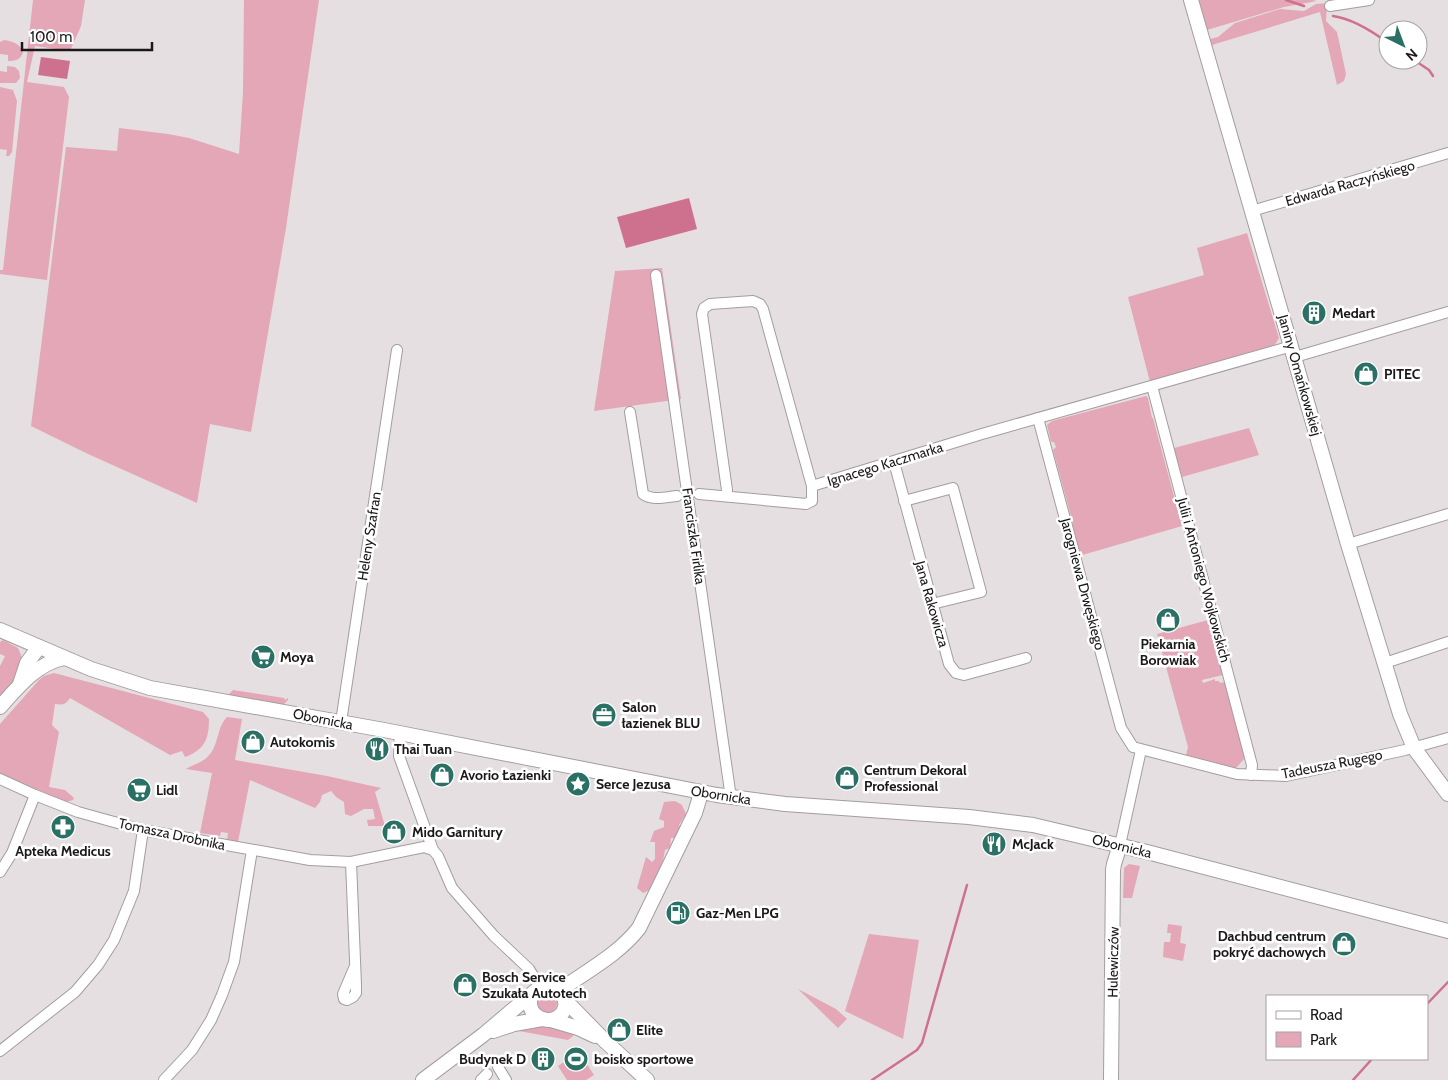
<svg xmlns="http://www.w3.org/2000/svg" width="1448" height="1080" viewBox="0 0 1448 1080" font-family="Cabin,sans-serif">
	<rect width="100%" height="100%" fill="#e6dfe1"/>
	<g fill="#e3a7b7">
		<path d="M33,0H85L81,26L70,51L35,46L27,82L64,87L69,97L47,280L0,274V270H3Z"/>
		<path d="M244,0H319L286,228L251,432L210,424L197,503L88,454L31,426L66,147L117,151L119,128L168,134L189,138L239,154L243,92Z"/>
		<path d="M1199,0H1312L1317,1L1284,7L1207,30Z"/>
		<path d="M1327,3L1326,21L1337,32L1346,74L1344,81L1337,85L1320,12L1212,45L1210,39L1218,37L1235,23L1280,9L1304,11L1316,4Z"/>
		<path d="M4,40C13,41 20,44 23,52C21,60 15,61 8,61V55L0,54V42Z"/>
		<path d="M7,66L15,67L19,71L20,78L16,83H0V71L7,72Z"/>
		<path d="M0,87L13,90L17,101L12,152L9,156H6L7,150L0,149Z"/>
		<path d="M1247,233L1279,338L1274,346L1150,382L1128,297L1204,275L1197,248Z"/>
		<path d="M662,268L681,399L594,411L615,271Z"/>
		<path d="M1146,396L1148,398L1152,418H1153L1182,526L1079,556L1071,516L1053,450L1056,447L1054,442H1051L1047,425L1052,421Z"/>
		<path d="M1249,428L1259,455L1182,477L1174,448Z"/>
		<path d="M1208,620L1223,675L1202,680L1203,683L1215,679V681H1219L1220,683L1225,682L1245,758L1236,768L1186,755L1188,747L1157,634Z"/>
		<path d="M3,640L18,648L23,660L17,680L0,701V666L5,656L0,654V642Z"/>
		<path d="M54,673L203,712L209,719C209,740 204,750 185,757L182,751L170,755L70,698C65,705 63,705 55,704L52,725L59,732L49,787L65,790L74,798L73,800L66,802L0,773V724L39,680L44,676Z"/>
		<path d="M233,690L284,698L285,700L288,698V700L283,705L228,695Z"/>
		<path d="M227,717L242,719L235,760L327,776L381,788L375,792L385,826H368L367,820L375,819L373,809H364L351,816L345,814L344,802L336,797L331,791L322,795L320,802L315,808L250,780L238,842L227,840L228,833L221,832L220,836L200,833L212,773L186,769C194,764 203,763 210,754C219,743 217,727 227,717Z"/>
		<path d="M675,801L682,805L686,814L679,825L681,830L676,838H671L670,848L665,850C662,864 661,888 643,893L637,888L646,857L652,862L655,859V842H650L654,831L664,827V821L659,819L664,802Z"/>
		<path d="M1129,864L1140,866L1132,898H1123L1124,868Z"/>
		<path d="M1168,924L1182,926L1180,943L1186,944L1183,961L1163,957L1164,942H1170L1171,933H1167Z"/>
		<path d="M869,934L919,940L903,1039L845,1011Z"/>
		<path d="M798,989L836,1009L847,1019L838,1028Z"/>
		<circle cx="547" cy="1003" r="10"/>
		<path d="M546,1024L575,1030L573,1036L568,1040L519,1031L517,1027Z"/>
		<path d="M579,1052L594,1075L586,1080H567L558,1066Z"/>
	</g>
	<g fill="#ce718e">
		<path d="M41,57L70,61L67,79L38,75Z"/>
		<path d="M689,198L697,229L626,248L617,217Z"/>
	</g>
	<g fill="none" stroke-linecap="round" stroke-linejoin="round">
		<g stroke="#ce718e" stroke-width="2.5">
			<path d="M1286,0L1304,6"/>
			<path d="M1333,16C1353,19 1372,31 1388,43"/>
			<path d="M1414,60L1429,70L1433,76"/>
			<path d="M1427,1004L1448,982"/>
			<path d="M872,1080L917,1050L922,1043L967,885"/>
			<path d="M1353,1080L1372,1059"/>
		</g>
		<defs>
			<g id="street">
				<path d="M1330,6L1369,0"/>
				<path d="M1252,211L1448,153"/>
				<path d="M656,275L731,798"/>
				<path d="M1295,357L1448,312"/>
				<path d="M1152,386L1252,765L1251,775"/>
				<path d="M630,412L643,494C652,501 666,497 677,496"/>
				<path d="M1038,418L1121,728L1133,747L1237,774L1286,776L1405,750L1448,738"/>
				<path d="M894,462L949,664L956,673L964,675L1026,658"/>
				<path d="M812,486L982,434L1292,346"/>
				<path d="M699,494L806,504L812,501V486L763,309L760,304L753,301L710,304L704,308L702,314L727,490L726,496"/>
				<path d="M904,501L953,488L981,592L932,604"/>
				<path d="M1348,544L1448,514"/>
				<path d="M1385,663L1448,642"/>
				<path d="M341,722L397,350"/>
				<path d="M400,734L399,756L433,850L438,856L452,888L494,936L529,969L540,987"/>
				<path d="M0,779L35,795L78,812L143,830L310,860L351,862L424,847L433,850"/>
				<path d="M1120,845L1141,750"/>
				<path d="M351,862L356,985V993L353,997L347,1000L344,999L343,994L355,966"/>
				<path d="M0,872L12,853L35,795"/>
				<path d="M0,1051L75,992L98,965L114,940L134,891L143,830"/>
				<path d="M498,1067L506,1080"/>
				<path d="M164,1080L192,1050L211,1020L222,995L234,962L252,850"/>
				<path d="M481,1080L487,1074"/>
			</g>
			<g id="secondary">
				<path d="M1191,0L1348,544L1400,714L1414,748L1448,794"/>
				<path d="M0,630L91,669L150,688L384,730L717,795L785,804L969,817L1033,825L1147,852L1448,931"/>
				<path d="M20,684L27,663L39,647"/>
				<path d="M0,707C17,688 37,663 64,658"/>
				<path d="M560,990C587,971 619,954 639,928L695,813L701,793"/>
				<path d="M565,1000L605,1041L647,1080"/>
				<path d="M551,1020L578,1028L595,1036"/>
				<path d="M493,1031L514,1024L542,1019"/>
				<path d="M423,1080L483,1035L540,987C548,984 555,985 561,992C564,996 566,1002 565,1007C559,1030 521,1020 532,994"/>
				<path d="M1111,1080L1113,870L1114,864L1120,845"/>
			</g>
		</defs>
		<use href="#street" stroke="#a49d9e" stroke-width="12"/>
		<use href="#secondary" stroke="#a49d9e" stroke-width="16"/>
		<use href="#street" stroke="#fff" stroke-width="10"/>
		<use href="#secondary" stroke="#fff" stroke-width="14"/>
	</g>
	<defs>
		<symbol id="building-disc" viewBox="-11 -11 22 22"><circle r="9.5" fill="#2b7065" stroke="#fff"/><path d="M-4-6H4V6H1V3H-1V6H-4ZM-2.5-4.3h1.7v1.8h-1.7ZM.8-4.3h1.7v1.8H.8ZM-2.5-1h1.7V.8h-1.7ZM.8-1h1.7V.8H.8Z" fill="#fff"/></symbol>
		<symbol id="shop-disc" viewBox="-11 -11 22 22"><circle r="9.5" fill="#2b7065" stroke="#fff"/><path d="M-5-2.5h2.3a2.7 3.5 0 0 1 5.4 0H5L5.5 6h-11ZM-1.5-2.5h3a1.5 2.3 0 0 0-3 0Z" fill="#fff"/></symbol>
		<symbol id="supermarket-disc" viewBox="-11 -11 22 22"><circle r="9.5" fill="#2b7065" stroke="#fff"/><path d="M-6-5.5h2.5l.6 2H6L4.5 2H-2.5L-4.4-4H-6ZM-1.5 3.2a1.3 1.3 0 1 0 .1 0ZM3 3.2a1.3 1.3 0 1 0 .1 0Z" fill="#fff"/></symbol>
		<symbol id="office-disc" viewBox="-11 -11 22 22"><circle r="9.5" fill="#2b7065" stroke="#fff"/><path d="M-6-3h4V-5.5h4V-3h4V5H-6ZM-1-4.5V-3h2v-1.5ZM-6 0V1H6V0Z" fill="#fff"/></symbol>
		<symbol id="restaurant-disc" viewBox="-11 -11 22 22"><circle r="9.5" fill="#2b7065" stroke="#fff"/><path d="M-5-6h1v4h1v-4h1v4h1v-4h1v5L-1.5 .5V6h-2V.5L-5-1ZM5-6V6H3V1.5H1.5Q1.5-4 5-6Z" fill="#fff"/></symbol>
		<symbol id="sight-disc" viewBox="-11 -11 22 22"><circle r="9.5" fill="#2b7065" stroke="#fff"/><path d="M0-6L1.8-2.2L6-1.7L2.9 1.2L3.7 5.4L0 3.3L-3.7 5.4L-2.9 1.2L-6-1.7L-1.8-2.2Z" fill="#fff"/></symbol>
		<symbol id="pharmacy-disc" viewBox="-11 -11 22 22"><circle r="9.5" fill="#2b7065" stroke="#fff"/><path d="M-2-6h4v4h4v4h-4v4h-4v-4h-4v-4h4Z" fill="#fff"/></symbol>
		<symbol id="fuel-disc" viewBox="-11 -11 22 22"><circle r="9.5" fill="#2b7065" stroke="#fff"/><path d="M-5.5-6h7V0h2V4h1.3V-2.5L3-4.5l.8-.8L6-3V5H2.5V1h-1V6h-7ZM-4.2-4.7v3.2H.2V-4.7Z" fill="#fff"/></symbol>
		<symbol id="stadium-disc" viewBox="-11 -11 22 22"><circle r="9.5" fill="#2b7065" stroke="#fff"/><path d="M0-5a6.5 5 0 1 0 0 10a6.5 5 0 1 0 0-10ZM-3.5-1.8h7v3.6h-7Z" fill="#fff"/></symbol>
	</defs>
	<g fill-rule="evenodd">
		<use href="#building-disc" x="1300" y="299" width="28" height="28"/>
		<use href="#shop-disc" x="1352" y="360" width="28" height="28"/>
		<use href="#shop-disc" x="1154" y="606" width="28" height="28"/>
		<use href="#supermarket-disc" x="249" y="643" width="28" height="28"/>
		<use href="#office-disc" x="590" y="701" width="28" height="28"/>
		<use href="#shop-disc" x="239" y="728" width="28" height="28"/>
		<use href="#restaurant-disc" x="363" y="735" width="28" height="28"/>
		<use href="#shop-disc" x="428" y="761" width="28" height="28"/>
		<use href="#shop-disc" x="833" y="764" width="28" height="28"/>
		<use href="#sight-disc" x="564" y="770" width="28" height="28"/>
		<use href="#supermarket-disc" x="125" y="776" width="28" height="28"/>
		<use href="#pharmacy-disc" x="49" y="813" width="28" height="28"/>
		<use href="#shop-disc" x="380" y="818" width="28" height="28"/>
		<use href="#restaurant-disc" x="980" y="830" width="28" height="28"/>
		<use href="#fuel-disc" x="664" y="899" width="28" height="28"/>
		<use href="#shop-disc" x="1330" y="930" width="28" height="28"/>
		<use href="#shop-disc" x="451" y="971" width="28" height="28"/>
		<use href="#shop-disc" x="605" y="1016" width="28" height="28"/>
		<use href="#building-disc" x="529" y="1045" width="28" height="28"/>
		<use href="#stadium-disc" x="562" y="1045" width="28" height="28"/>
	</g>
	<g text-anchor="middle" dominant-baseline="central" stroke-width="5" stroke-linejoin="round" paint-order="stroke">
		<g font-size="14" fill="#1b1819" stroke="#fff">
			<text transform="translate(1350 183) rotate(-16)">Edwarda Raczyńskiego</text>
			<text transform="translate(1300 375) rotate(74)">Janiny Omańkowskiej</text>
			<text transform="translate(885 464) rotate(-17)">Ignacego Kaczmarka</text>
			<text transform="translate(369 536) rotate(-81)">Heleny Szafran</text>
			<text transform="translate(694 536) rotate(82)">Franciszka Firlika</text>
			<text transform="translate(1204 580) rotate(75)">Julii i Antoniego Wojkowskich</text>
			<text transform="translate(1083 584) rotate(75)">Jarogniewa Drwęskiego</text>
			<text transform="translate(932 604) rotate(74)">Jana Rakowicza</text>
			<text transform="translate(323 719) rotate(11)">Obornicka</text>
			<text transform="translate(1332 764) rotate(-11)">Tadeusza Rugego</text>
			<text transform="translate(721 795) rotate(9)">Obornicka</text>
			<text transform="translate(172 834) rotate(12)">Tomasza Drobnika</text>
			<text transform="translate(1122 846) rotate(14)">Obornicka</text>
			<text transform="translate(1113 962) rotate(-89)">Hulewiczów</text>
		</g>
		<g font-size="14" font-weight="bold" fill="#1b1819" stroke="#fff" text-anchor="start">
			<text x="1332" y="313">Medart</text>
			<text x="1384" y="374">PITEC</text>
			<text x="1168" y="644" text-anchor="middle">Piekarnia<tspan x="1168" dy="16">Borowiak</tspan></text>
			<text x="280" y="657">Moya</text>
			<text x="622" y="707">Salon<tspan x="622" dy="16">łazienek BLU</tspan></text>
			<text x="270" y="742">Autokomis</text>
			<text x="394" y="749">Thai Tuan</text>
			<text x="864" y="770">Centrum Dekoral<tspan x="864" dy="16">Professional</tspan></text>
			<text x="460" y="775">Avorio Łazienki</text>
			<text x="596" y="784">Serce Jezusa</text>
			<text x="156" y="790">Lidl</text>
			<text x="412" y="832">Mido Garnitury</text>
			<text x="1012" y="844">McJack</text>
			<text x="63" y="851" text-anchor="middle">Apteka Medicus</text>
			<text x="696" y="913">Gaz-Men LPG</text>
			<text x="1326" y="936" text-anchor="end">Dachbud centrum<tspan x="1326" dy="16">pokryć dachowych</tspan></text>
			<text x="482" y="977">Bosch Service<tspan x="482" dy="16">Szukała Autotech</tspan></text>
			<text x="636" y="1030">Elite</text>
			<text x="526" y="1059" text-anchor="end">Budynek D</text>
			<text x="594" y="1059">boisko sportowe</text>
		</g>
	</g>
	<rect x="1266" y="995" width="162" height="65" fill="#ffffff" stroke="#a4a3a3"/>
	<rect x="1276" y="1011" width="25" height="8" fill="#ffffff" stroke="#a4a3a3"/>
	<text x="1310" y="1020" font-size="15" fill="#1b1819">Road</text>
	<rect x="1276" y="1032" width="25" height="15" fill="#e3a7b7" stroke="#a4a3a3"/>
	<text x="1310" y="1045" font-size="15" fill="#1b1819">Park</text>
	<g transform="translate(1403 45) rotate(138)"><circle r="24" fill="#ffffff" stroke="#a4a3a3"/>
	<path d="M0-4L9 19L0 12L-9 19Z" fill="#2b7065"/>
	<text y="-8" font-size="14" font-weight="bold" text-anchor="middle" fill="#1b1819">N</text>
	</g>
	<path d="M22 42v8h130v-8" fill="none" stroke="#1b1819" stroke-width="2.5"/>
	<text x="30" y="42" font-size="15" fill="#1b1819" stroke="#ffffff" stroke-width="4" paint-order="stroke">100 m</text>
</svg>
